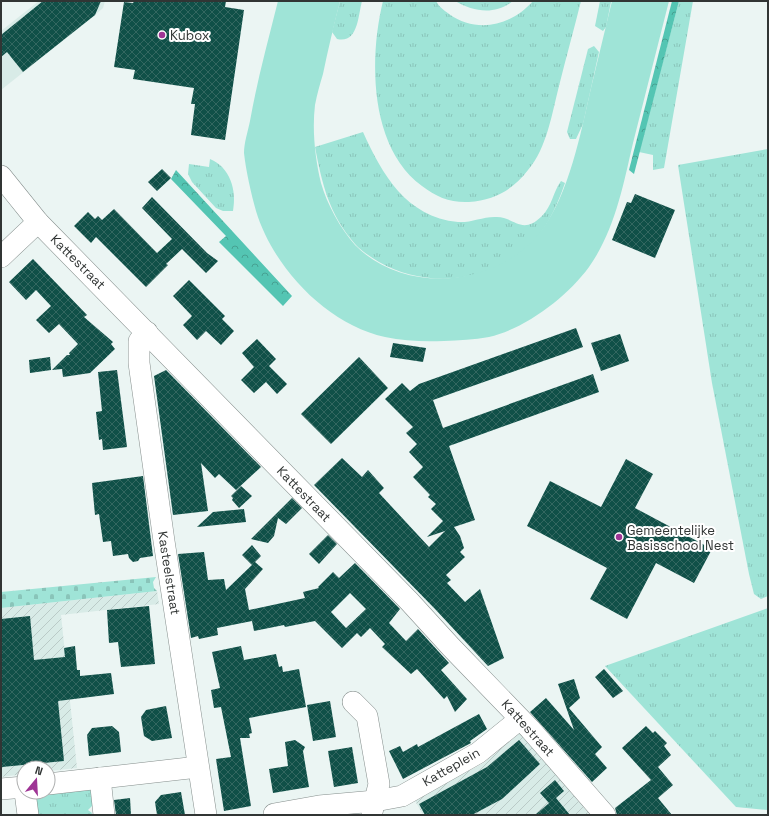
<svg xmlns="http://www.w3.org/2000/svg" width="769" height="816" viewBox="0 0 769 816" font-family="'Space Grotesk',sans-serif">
	<defs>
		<pattern id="industrial-furrows" width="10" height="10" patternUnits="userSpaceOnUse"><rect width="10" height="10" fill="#d8ebe7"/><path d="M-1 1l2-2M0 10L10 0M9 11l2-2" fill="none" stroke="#bacac7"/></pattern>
		<pattern id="grass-tufts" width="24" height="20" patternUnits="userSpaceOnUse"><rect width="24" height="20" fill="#9fe4d7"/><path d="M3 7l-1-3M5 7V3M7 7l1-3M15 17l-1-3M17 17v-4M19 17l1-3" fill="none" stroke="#89c4b9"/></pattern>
		<pattern id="forest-crowns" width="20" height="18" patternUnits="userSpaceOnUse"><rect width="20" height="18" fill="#54c5b3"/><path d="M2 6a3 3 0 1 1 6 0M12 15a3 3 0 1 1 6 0" fill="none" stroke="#46a192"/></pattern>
		<pattern id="cemetery-stones" width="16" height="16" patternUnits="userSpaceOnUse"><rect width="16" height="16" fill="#9fe4d7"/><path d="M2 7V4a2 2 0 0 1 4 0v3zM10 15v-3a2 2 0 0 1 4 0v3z" fill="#89c4b9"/></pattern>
		<pattern id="building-cross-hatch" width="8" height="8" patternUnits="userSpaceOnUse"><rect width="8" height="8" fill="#105048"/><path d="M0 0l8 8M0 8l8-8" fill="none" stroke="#336760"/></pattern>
	</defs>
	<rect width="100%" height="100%" fill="#ebf5f3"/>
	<path fill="#d8ebe7" d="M39,1H105L103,8L95,15L1,90V31Z"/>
	<g fill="url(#industrial-furrows)">
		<path d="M157,591L159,604L61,615L77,768L48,771V768H24V774L1,777V608Z"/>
		<path d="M520,733L590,815H423L414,799L484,763Z"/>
	</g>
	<g fill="url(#grass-tufts)">
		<path d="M340,1H362C358,16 358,44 337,39L332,32Z"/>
		<path d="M383,1H436C439,7 444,10 449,14C477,34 511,26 533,1H581C574,29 566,58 559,86C552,113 547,148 528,170C513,190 494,200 469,202C451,203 436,197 422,186C369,147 369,58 383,1Z"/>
		<path d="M455,1H513C495,15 474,12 455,1Z"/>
		<path d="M600,1L611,2L606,27L603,31L595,26Z"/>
		<path d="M679,1H693L664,168L653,170V155L639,152Z"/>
		<path d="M594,46L599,52L583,124L576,139H570L567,132L588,49Z"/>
		<path d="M363,132C382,174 406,217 458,222C471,223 484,216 497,217C514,217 522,236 542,216C552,206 553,192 561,181L565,183C556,209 544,235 522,252C481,284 423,287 379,262C371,257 361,251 355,244C329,214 322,184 315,147Z"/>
		<path d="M768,149V596L761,599L754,594L749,574L712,383L678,165Z"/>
		<path d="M210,159C230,167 237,190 233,211H223L216,208L192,182L188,174L189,164L209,167Z"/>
		<path d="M768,608V810L736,807L605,666Z"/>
		<path d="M92,786L100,813L92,806L88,810L92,813L91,815H40L31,808L34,793L36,792Z"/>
	</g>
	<g fill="url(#forest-crowns)">
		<path d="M672,1H679L634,174L629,170Z"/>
		<path d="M176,170L292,296L283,306L219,242L226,236L171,179Z"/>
	</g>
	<path fill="url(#cemetery-stones)" d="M156,577L153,582L154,588L157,591L1,608V592Z"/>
	<path fill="#9fe4d7" d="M278,1H340C334,25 328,49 323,74C320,84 317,94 315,105C312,130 315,158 321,183C327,204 340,228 355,245C405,296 499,287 541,231C569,195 581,132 591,88C598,59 605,30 612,1H669C657,48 645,96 633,143C623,186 615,230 589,267C567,297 525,329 489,337C474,340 459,340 444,341C424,342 404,341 385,337C326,324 273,267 256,211C251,193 246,171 244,153C244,143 248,131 250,121C257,81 268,41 278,1Z"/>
	<g fill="url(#building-cross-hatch)" fill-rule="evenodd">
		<path d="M43,1H101L95,15L23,72L7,52L1,57V35Z"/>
		<path d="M134,1H226L225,7L244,10L225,140L191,135L195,104H191L194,88L133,79L135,70L114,67L124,2L133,3Z"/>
		<path d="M162,169L171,178L157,191L148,182Z"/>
		<path d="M635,194L675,210L655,258L612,240L627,202L631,203Z"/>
		<path d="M152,197L207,253L218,261L206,273L182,249L166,264L168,265L146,287L96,237L91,243L74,226L88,212L95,219L98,216L102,220L114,209L157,253L172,239L142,208Z"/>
		<path d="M33,259L87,315L84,317L113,342L111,344L115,349L90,373L63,377L62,369L52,370L67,355H70L69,353L78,344L59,324L49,333L36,320L51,306L36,290L26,300L9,282Z"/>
		<path d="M189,280L225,316L222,319L234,331L221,345L206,331L197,340L183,325L192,316L173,296Z"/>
		<path d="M576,328L583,347L433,400L443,428L593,374L599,392L449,446L475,520L454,527L460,536L464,548L460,552L465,557L446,575L451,580L447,583L465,602L480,589L504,658L488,666L436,610L314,485L342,458L362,477L368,470L384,488L379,493L429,547L445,531L427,537L443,521L431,509L436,504L428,497L430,495L413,477L423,467L409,452L417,444L406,433L413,427L385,399L402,383L410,391L419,384Z"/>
		<path d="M620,334L629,361L601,371L591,343Z"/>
		<path d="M257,339L276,359L269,366L287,384L277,394L266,382L254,393L241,380L254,367L242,353Z"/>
		<path d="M393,343L426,348L423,362L390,357Z"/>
		<path d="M50,357L51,370L30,373L29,360Z"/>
		<path d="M359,357L388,388L331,444L301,414Z"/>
		<path d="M117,370L127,447L103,450L102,439L99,440L96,412L102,411L98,372Z"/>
		<path d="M166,370L261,467L236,490L219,474L215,478L201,463L208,511L173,515L154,376Z"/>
		<path d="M626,459L653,474L635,508L712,549L694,583L656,563L627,619L590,599L607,568L527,526L550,481L601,507Z"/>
		<path d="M143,476L153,556L140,558L138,561L133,562L129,558L128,554L113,556L111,541L103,542L99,514L95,515L92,483Z"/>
		<path d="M241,486L252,496L239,508L232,500L233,498L231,496Z"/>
		<path d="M292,498L302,508L286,524L278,518L274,536L268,543L251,539Z"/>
		<path d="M244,509L246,522L197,527L213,512Z"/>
		<path d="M328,535L337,544L319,564L309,554Z"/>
		<path d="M252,545L261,556L255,562L263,569L245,589L249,610L305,598L303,592L319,588L318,587L333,572L339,578L355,563L400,609L389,623L406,641L418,629L449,663L441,670L467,699L455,712L447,696L444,699L417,669L411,674L382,647L385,644L370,628L361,637L357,633L342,648L315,621L285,627L284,625L254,631L252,621L217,628L218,635L199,639L198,636L191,638L178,554L204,552L208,580L224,579L226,590L252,565L242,555ZM350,593L366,609L346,628L331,612Z"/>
		<path d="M149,606L155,664L121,667L118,642L109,643L107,610Z"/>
		<path d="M30,616L34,660L65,657L64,648L75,646L77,670H80V676L111,673L114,694L58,701L64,761L2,767L1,619Z"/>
		<path d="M241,646L244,660L276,654L279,667L282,666L283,672L299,669L306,707L249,718L252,733L249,734L250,738H240L251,806L224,811L216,759L231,757L221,707L214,708L211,690L220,688L212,652Z"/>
		<path d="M604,669L623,691L613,698L595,677Z"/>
		<path d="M574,679L580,698L569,708L602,747L595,754L607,768L592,782L530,712L546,698L574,730L558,684Z"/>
		<path d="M330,701L336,737L313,741L307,705Z"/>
		<path d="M166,706L172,738L152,741L144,736L141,717L146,710Z"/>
		<path d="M479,714L487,729L470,741L471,743L403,779L389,751L400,746L403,752L417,744L418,747Z"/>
		<path d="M112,726L119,732L121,752L89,756L87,735L92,728Z"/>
		<path d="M646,726L653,733L655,731L667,743L664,746L671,755L658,767L673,785L658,798L672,815H617L615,808L651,780L622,748Z"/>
		<path d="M295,740L305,747L303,751L309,787L273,793L269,769L288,766L285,742Z"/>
		<path d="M519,740L540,764L502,799L472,815H425L419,804L487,767Z"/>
		<path d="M352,747L358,783L334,787L328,751Z"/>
		<path d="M555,780L564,791L556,798L570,815H535L549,803L540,793Z"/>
		<path d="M181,792L185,815H157L155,802L161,795Z"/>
		<path d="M130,798L131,815H116L114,800Z"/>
	</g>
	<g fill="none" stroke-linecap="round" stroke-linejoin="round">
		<defs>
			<g id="minor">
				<path d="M1,176L38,222L409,601L451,647L530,729L605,815"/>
				<path d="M1,257L38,222"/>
				<path d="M147,332L139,341V363L164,541L206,815"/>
				<path d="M353,702L367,716L379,784L372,812"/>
				<path d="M100,778L104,815"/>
				<path d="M48,784L198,767"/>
				<path d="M1,789L24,787"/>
				<path d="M25,792L28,815"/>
				<path d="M274,814L319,806L375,801L402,796L478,753L520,719"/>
			</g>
		</defs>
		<use href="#minor" stroke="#858e8c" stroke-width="22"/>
		<use href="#minor" stroke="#fff" stroke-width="21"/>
	</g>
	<g fill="#9f3495" stroke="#fff" stroke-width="1.5">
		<circle cx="162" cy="35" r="4"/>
		<circle cx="619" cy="537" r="4"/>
	</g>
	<g text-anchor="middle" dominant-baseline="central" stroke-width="4" stroke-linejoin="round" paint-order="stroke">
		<g font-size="13" fill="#313534" stroke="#fff" text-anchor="start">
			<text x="170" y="35">Kubox</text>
			<text x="627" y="530">Gemeentelijke<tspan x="627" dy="15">Basisschool Nest</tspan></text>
		</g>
		<g font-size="13" fill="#313534" stroke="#fff">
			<text transform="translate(78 262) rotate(45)">Kattestraat</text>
			<text transform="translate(304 494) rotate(46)">Kattestraat</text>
			<text transform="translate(169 573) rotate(81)">Kasteelstraat</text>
			<text transform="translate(528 728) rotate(48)">Kattestraat</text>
			<text transform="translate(451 767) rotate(-30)">Katteplein</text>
		</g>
	</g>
	<rect width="769" height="816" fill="none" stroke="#313534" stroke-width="4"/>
	<g transform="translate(36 780) rotate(18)"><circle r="19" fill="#ffffff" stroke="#adaeae"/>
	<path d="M0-3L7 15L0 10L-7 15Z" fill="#9f3495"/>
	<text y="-6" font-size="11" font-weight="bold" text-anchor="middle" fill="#313534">N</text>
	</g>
</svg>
